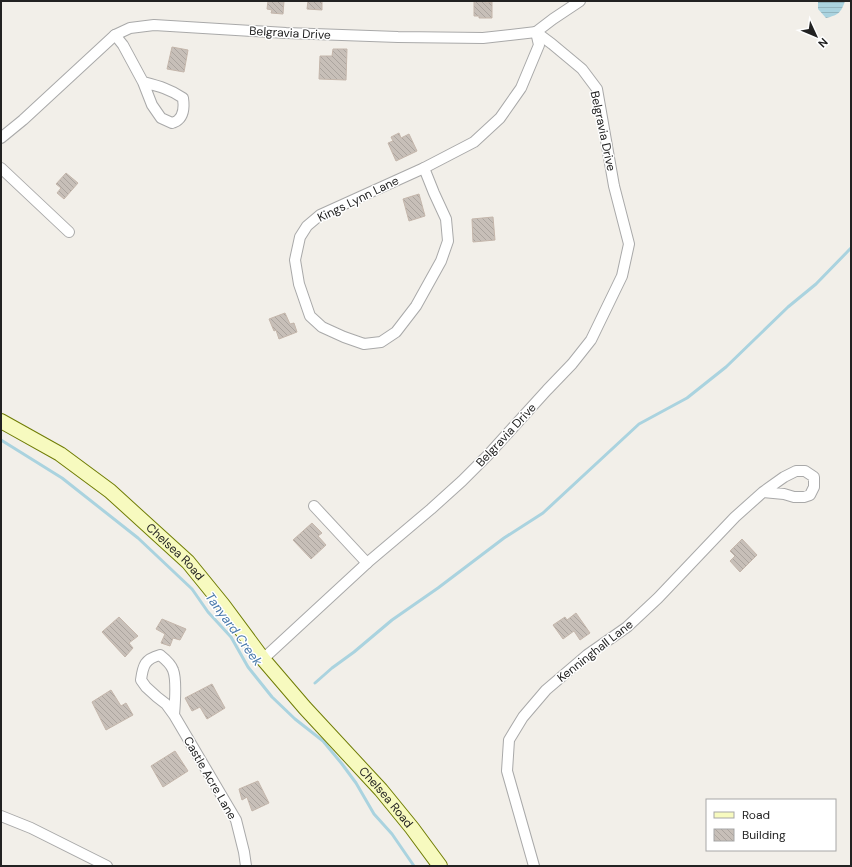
<svg xmlns="http://www.w3.org/2000/svg" width="852" height="867" viewBox="0 0 852 867" font-family="'DM Sans',sans-serif">
	<defs>
		<pattern id="water-rules" width="6" height="5" patternUnits="userSpaceOnUse"><rect width="6" height="5" fill="#aad3df"/><path d="M0 2.5h6" fill="none" stroke="#92b5bf"/></pattern>
		<pattern id="building-back-hatch" width="6" height="6" patternUnits="userSpaceOnUse"><rect width="6" height="6" fill="#c7bfb8"/><path d="M-1 5l2 2M0 0l6 6M5-1l2 2" fill="none" stroke="#aba49e"/></pattern>
	</defs>
	<rect width="100%" height="100%" fill="#f2efe9"/>
	<path fill="url(#water-rules)" d="M818,1H845C841,13 838,15 826,18L818,9Z"/>
	<g fill="none" stroke-linecap="round" stroke-linejoin="round">
		<g stroke="#aad3df" stroke-width="3">
			<path d="M1,440L62,478L138,538L192,589L208,612L231,637L248,667L272,697L295,719L323,741L342,764L356,783L374,814L392,834L414,866"/>
			<path d="M315,683L332,668L354,652L392,620L438,588L504,538L543,513L639,424L687,398L726,367L788,307L816,284L851,248"/>
		</g>
	</g>
	<g fill="url(#building-back-hatch)" stroke="#c4b6ab">
		<path d="M268,1H284L283,14L271,13L272,10L267,9Z"/>
		<path d="M308,1H322V10L307,9Z"/>
		<path d="M474,1H486V3L492,2V18H479V16H474Z"/>
		<path d="M172,47L188,50L184,72L167,69Z"/>
		<path d="M333,49H347L346,80L319,79L320,56H332Z"/>
		<path d="M399,133L401,138L409,134L417,151L396,161L388,143L393,141L391,137Z"/>
		<path d="M66,173L78,183L64,199L57,193L61,188L56,184Z"/>
		<path d="M419,194L425,216L409,221L403,199Z"/>
		<path d="M493,217L495,240L473,242L472,219Z"/>
		<path d="M285,313L290,324L294,323L297,332L279,339L276,330L274,331L269,319Z"/>
		<path d="M312,523L322,533L318,536L326,545L311,559L293,540Z"/>
		<path d="M742,539L757,555L740,572L730,561L735,556L730,551Z"/>
		<path d="M576,613L590,633L580,640L574,631L563,639L553,625L565,617L567,620Z"/>
		<path d="M119,617L138,636L129,643L133,648L125,657L102,632Z"/>
		<path d="M162,619L186,629L180,640L173,638L170,646L161,643L165,634L156,629Z"/>
		<path d="M212,684L225,708L207,719L200,707L192,711L185,698Z"/>
		<path d="M111,690L121,706L126,703L133,715L106,730L92,702Z"/>
		<path d="M175,751L188,771L163,787L151,766Z"/>
		<path d="M258,781L269,803L252,811L247,797L242,800L239,789Z"/>
	</g>
	<g fill="none" stroke-linecap="round" stroke-linejoin="round">
		<defs>
			<g id="street">
				<path d="M536,32L553,19L580,1"/>
				<path d="M115,35L123,45L143,82L152,105L161,118L172,123C174,122 176,122 178,120C184,115 184,105 183,98C170,89 158,86 143,82"/>
				<path d="M1,138L23,120L115,35L130,28L154,25L286,33L398,37L483,38L536,32L552,44L582,69L597,89L614,186L629,244L622,276L591,340L572,364L547,390L488,455L462,481L431,509L367,563L263,659"/>
				<path d="M1,168L69,232"/>
				<path d="M424,168L434,193L446,219L448,241L441,261L416,306L396,332L381,342L364,344L344,337L322,327L310,316L299,284L295,260L300,237L307,226L320,215Z"/>
				<path d="M424,168L474,142L500,118L521,88L539,45L536,32"/>
				<path d="M314,506L367,563"/>
				<path d="M174,715C175,703 177,680 173,670C171,664 165,659 160,655C145,659 143,665 141,680L146,687L157,697L166,704L174,715L236,820L244,852L246,866"/>
				<path d="M1,816L31,828L107,866"/>
				<path d="M534,866L507,771L509,740L523,717L546,690L587,655L627,627L658,598L735,517L763,492L784,477L796,471H805L814,477V487L810,495L804,497H794L784,494L763,492"/>
			</g>
			<g id="secondary">
				<path id="s1" d="M1,421L60,454L110,491L188,562L223,605L263,659L305,708L381,790L412,828L440,866"/>
			</g>
		</defs>
		<use href="#street" stroke="#a9a9a9" stroke-width="12"/>
		<use href="#secondary" stroke="#707d05" stroke-width="16"/>
		<use href="#street" stroke="#fff" stroke-width="10"/>
		<use href="#secondary" stroke="#f7fabf" stroke-width="14"/>
	</g>
	<g text-anchor="middle" dominant-baseline="central" stroke-width="3" stroke-linejoin="round" paint-order="stroke">
		<g font-size="12" fill="#222" stroke="#fff">
			<text transform="translate(290 33) rotate(3)">Belgravia Drive</text>
			<text transform="translate(603 131) rotate(78)">Belgravia Drive</text>
			<text transform="translate(358 199) rotate(-26)">Kings Lynn Lane</text>
			<text transform="translate(506 435) rotate(-47)">Belgravia Drive</text>
			<text stroke="none"><textPath href="#s1" startOffset="219">Chelsea Road</textPath></text>
			<text transform="translate(595 651) rotate(-38)">Kenninghall Lane</text>
			<text transform="translate(210 778) rotate(60)">Castle Acre Lane</text>
			<text stroke="none"><textPath href="#s1" startOffset="543">Chelsea Road</textPath></text>
		</g>
		<g font-size="13" font-style="italic" fill="#4a7aab" stroke="#fff">
			<text transform="translate(234 629) rotate(54)">Tanyard Creek</text>
		</g>
	</g>
	<rect width="852" height="867" fill="none" stroke="#222222" stroke-width="4"/>
	<rect x="706" y="799" width="130" height="52" fill="#ffffff" stroke="#a7a7a7"/>
	<rect x="714" y="812" width="20" height="6" fill="#f7fabf" stroke="#a7a7a7"/>
	<text x="742" y="819" font-size="12" fill="#222222">Road</text>
	<rect x="714" y="829" width="20" height="12" fill="url(#building-back-hatch)" stroke="#a7a7a7"/>
	<text x="742" y="839" font-size="12" fill="#222222">Building</text>
	<g transform="translate(816 36) rotate(134)" stroke="#ffffff" stroke-width="3" paint-order="stroke">
	<path d="M0-3L7 15L0 10L-7 15Z" fill="#222222"/>
	<text y="-6" font-size="11" font-weight="bold" text-anchor="middle" fill="#222222">N</text>
	</g>
</svg>
